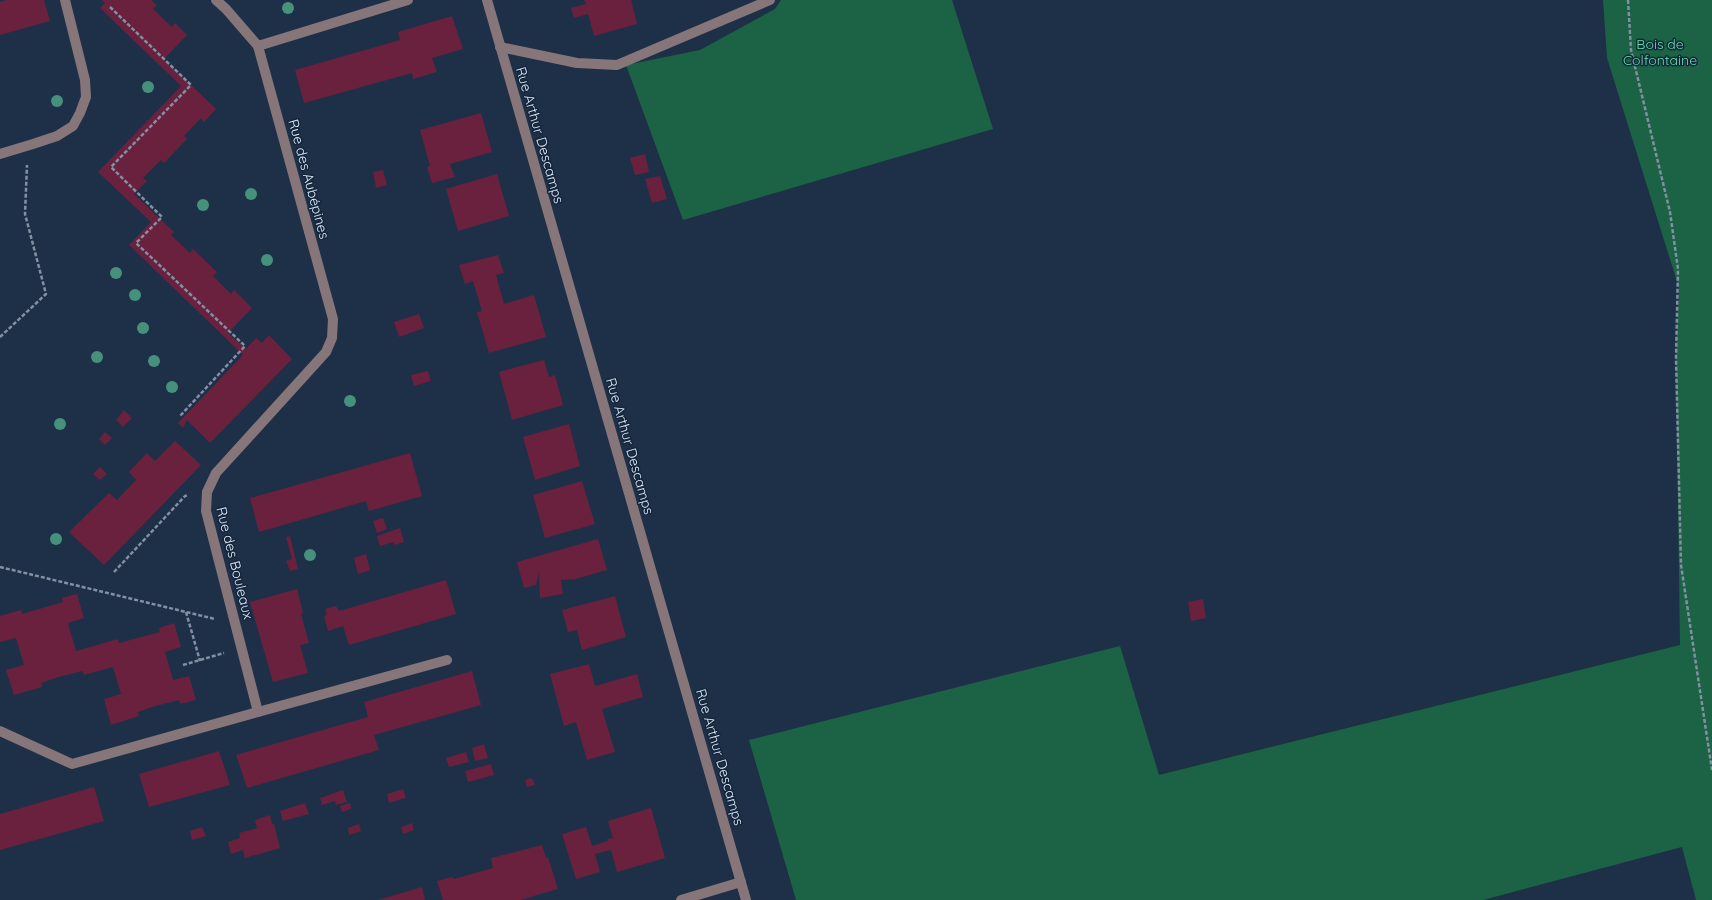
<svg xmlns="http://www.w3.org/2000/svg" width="1712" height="900" viewBox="0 0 1712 900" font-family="Quicksand,sans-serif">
	<rect width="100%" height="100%" fill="#1e3047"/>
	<g fill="#1c6244">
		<path d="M781,0H952L993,129L683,220L626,65L700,50L775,9Z"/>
		<path d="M1603,0H1712V900H1696L1682,847L1483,900H796L749,740L1120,646L1159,775L1680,645L1676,359L1679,288L1607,58Z"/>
	</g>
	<g fill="#69213e">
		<path d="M7,0H44L50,21L0,35V2Z"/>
		<path d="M102,0H151L157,5L153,9L172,27L175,23L187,35L164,59L216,109L204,122L201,118L184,136L187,139L164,163L161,160L143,178L147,181L134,194L174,232L171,235L190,253L193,249L217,272L213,276L231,294L234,290L252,308L228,333L246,349L256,338L262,343L269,335L292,359L210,443L187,420L183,428L178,423L243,355L129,245L151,222L98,172L181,86L100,8L105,3Z"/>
		<path d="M584,0H631L637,24L594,36L588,14L574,18L571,8L586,4Z"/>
		<path d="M452,16L463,49L432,58L437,72L413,79L412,73L304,103L295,70L400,40L398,32Z"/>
		<path d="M481,113L492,152L450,164L455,177L432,183L427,167L430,166L420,130Z"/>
		<path d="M645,154L649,172L635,175L630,158Z"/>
		<path d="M383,170L387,185L376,188L373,172Z"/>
		<path d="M497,174L509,216L458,231L446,189Z"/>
		<path d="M660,176L667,199L652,203L645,179Z"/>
		<path d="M498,255L504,273L496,275L504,304L534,295L546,337L489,353L477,312L482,311L473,281L465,284L459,265Z"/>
		<path d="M419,314L424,328L399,337L394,322Z"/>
		<path d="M544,360L549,377L555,375L563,405L512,420L499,372Z"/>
		<path d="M428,371L431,381L414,386L411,375Z"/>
		<path d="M124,410L132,418L123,427L116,420Z"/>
		<path d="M569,424L580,466L535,480L523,437Z"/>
		<path d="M105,432L112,438L105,445L99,439Z"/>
		<path d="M175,441L201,465L104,565L69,532L109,493L117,500L136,480L129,472L147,453L155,461Z"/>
		<path d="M410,453L422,496L369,511L366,501L259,532L250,498Z"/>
		<path d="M100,467L107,474L100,480L93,474Z"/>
		<path d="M582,481L595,524L545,538L533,495Z"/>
		<path d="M383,518L387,529L377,533L373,521Z"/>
		<path d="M400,528L404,542L394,545V542L380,546L377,536Z"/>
		<path d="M290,536L298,569L290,571L286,561L292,559L286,537Z"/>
		<path d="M598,539L607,570L572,580V579L561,580L563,594L540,598L539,573L536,585L524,588L517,562Z"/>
		<path d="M366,554L370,570L358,574L354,558Z"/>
		<path d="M446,580L456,614L349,645L343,626L328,631L324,616L327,615L325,609L336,606L339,611Z"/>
		<path d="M297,589L303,613L301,614L309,643L300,645L308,673L273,682L250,602Z"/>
		<path d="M77,594L84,618L68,623L76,651L118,639L119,643L160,632L159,628L174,623L181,647L165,652L173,680L189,676L196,700L180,704L179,700L152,707L138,712L139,716L111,725L104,699L121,694L113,667L84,675L82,671L55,678L41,683L42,687L14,695L6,670L24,665L16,638L0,642V616L21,610L22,614L63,602L62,598Z"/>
		<path d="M615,596L626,637L582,650L577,630L568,632L562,610Z"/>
		<path d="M1203,599L1206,618L1191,621L1188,602Z"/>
		<path d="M589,664L595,686L637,674L643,697L602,709L615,752L587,760L576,722L564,726L550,674Z"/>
		<path d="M472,671L481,705L374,735L379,750L247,788L236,755L368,717L364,702Z"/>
		<path d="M484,744L488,758L475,761L472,748Z"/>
		<path d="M219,751L230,785L149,807L139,774Z"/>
		<path d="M466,752L469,762L449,767L446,758Z"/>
		<path d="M491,764L494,775L468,782L465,771Z"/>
		<path d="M532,778L535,785L527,787L525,780Z"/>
		<path d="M94,787L104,821L0,850V814Z"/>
		<path d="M403,789L406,798L389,803L387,794Z"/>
		<path d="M343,790L347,802L336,805L335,801L322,805L320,798Z"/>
		<path d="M305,803L309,814L283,821L280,811Z"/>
		<path d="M350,803L351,809L342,812L340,806Z"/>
		<path d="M651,808L665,858L617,872L611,850L595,854L600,872L576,879L562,834L586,827L592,846L608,841L607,839L613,838L608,821Z"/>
		<path d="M270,815L272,824H274L280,848L245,858L243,850L231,854L228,842L240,838L239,833L266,826L257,828L255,820Z"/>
		<path d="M412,823L414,830L403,834L401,827Z"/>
		<path d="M359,824L361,831L349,835L348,828Z"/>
		<path d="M202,827L206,836L192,840L190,831Z"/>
		<path d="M542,845L546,858L548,857L558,889L520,900H443L437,881L452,877L454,879L493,868L491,858Z"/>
		<path d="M422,887L425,900H378L395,895Z"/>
	</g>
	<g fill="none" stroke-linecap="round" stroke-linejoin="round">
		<g stroke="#8190a3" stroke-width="2.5" stroke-dasharray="4 2" stroke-linecap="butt">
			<path d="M1628,0L1631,50L1670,212L1678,269L1676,359L1681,565L1712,770"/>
			<path d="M110,7L191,85L111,167L162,217L136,243L245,346L180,416"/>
			<path d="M0,337L46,294L25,214L27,165"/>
			<path d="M0,567L215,619"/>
			<path d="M114,572L185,496L188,495"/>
			<path d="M186,612L200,661"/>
			<path d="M183,665L224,653"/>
		</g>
		<g stroke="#867579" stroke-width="10">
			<path d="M216,0L226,9L258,46L408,0"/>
			<path d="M487,0L746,900"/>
			<path d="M500,47L577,63L617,65L770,0"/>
			<path d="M0,154L33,144L57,136L73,126L80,113L86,97L85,80L65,0"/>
			<path d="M258,712L447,660"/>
			<path d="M0,731L72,764L258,712L206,511L207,492L216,473L326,352L332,338L333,319L258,46"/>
			<path d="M681,900L741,882"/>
		</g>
	</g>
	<g fill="#46917c">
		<circle cx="288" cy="8" r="6"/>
		<circle cx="148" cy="87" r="6"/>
		<circle cx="57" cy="101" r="6"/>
		<circle cx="251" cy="194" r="6"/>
		<circle cx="203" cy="205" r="6"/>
		<circle cx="267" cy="260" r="6"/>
		<circle cx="116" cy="273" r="6"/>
		<circle cx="135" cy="295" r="6"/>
		<circle cx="143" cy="328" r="6"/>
		<circle cx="97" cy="357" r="6"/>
		<circle cx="154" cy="361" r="6"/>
		<circle cx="172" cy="387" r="6"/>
		<circle cx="350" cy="401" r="6"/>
		<circle cx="60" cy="424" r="6"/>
		<circle cx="56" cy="539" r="6"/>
		<circle cx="310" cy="555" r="6"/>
	</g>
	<g text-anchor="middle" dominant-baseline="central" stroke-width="3" stroke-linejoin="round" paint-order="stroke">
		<g font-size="14" fill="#66e0a8" stroke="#14263c">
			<text x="1660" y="44">Bois de<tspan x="1660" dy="16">Colfontaine</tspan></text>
		</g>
		<g font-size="14" fill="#e1ecfb" stroke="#14263c">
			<text transform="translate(540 135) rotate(74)">Rue Arthur Descamps</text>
			<text transform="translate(309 179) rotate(75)">Rue des Aubépines</text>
			<text transform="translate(630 446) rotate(74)">Rue Arthur Descamps</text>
			<text transform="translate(235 563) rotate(76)">Rue des Bouleaux</text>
			<text transform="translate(720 757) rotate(74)">Rue Arthur Descamps</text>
		</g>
	</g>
</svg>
